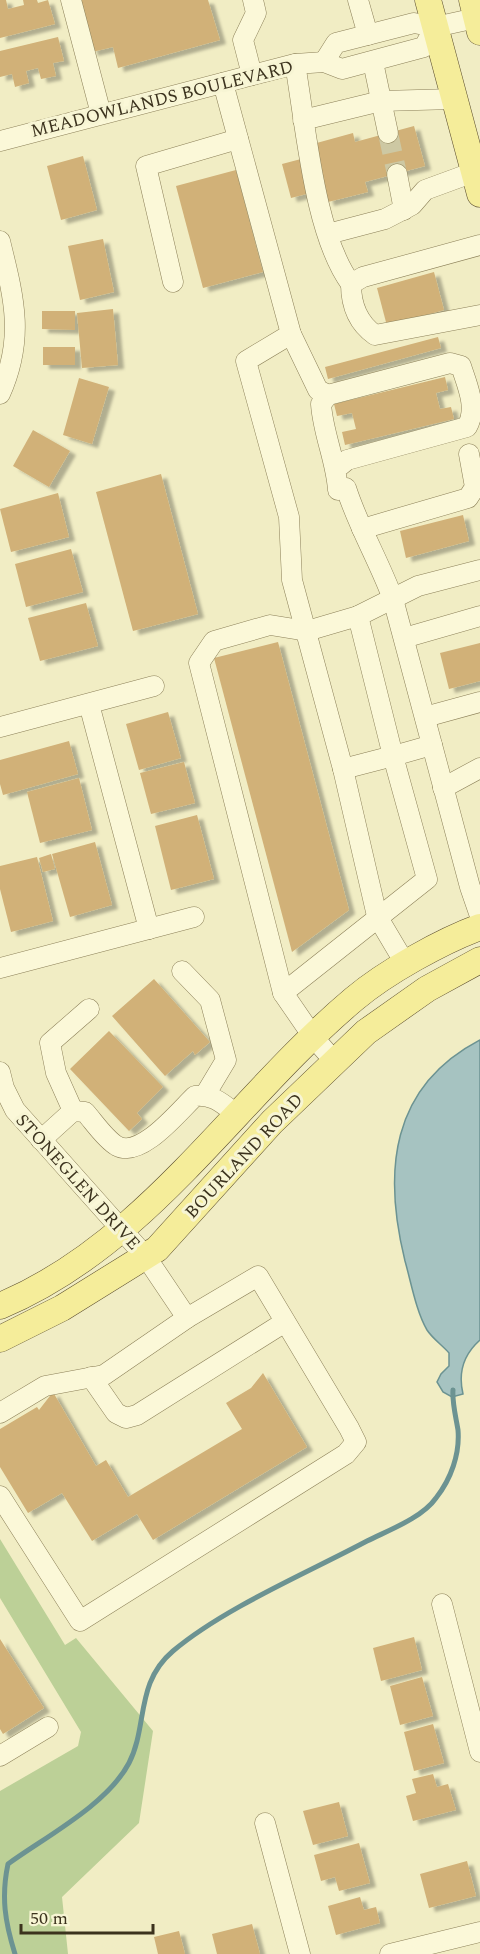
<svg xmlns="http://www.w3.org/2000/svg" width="480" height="1954" viewBox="0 0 480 1954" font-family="Spectral,serif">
	<defs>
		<filter id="shadow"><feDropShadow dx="6" dy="4" stdDeviation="1.5" flood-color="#0004"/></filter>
	</defs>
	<rect width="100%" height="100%" fill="#f1edc4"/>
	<path fill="#bcd097" d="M0,1539L65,1645L76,1638L153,1731L139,1823L62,1897L68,1954H0V1791L78,1746L81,1732L0,1598Z"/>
	<path fill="#a6c3c1" stroke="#6c9392" stroke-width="1.5" d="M480,1040V1340C463,1355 458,1373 463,1394L452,1397L443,1392L437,1382L441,1374L449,1366V1353C443,1346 432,1338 427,1330C416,1311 411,1282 405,1261C383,1172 390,1087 480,1040Z"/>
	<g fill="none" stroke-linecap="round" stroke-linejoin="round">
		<path stroke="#6c9392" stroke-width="5" d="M15,1954C5,1922 1,1897 8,1864C45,1837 107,1805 129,1763C148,1726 135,1683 173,1651C224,1608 307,1573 367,1541C389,1530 422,1518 436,1498C451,1479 460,1454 458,1430C456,1417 452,1403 453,1390"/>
	</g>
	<g fill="#d1b178" filter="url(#shadow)">
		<path d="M0,0H6L8,9L24,5L23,0H37L38,3L48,0L55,24L0,38Z"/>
		<path d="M79,0H208L220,40L118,68L113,47L92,52Z"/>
		<path d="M58,37L64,61L53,63L56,76L41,79L38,68L26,71L29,83L15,87L12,74L0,77V51Z"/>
		<path d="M414,126L425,166L365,182L368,192L328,202L313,144L353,133L355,142Z"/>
		<path d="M83,156L97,210L61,220L47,166Z"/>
		<path d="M301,159L310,193L291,198L282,164Z"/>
		<path d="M236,170L263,272L203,288L176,186Z"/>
		<path d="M103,239L114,292L80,300L68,246Z"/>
		<path d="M434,272L444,310L387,326L377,288Z"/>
		<path d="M113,309L118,365L82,368L77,313Z"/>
		<path d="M42,311H75V330L42,329Z"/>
		<path d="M438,337L441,348L328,379L325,367Z"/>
		<rect x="43" y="347" width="32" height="18"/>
		<path d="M445,377L448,390L436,393L440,409L451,407L454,419L345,445L342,432L356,429L352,413L337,416L334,404Z"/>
		<path d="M79,378L109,387L92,444L63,435Z"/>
		<path d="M33,430L70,451L49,487L13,466Z"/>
		<path d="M161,474L198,614L133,631L96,492Z"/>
		<path d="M58,493L69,537L11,552L0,509Z"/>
		<path d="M463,515L469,541L406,558L400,531Z"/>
		<path d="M71,549L83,592L26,607L15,564Z"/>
		<path d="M86,603L98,646L40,661L28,618Z"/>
		<path d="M278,642L349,910L292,952L214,658Z"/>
		<path d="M480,643V681L449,689L440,653Z"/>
		<path d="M168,712L181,758L139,770L126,724Z"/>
		<path d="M69,741L78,774L3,795L0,784V760Z"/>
		<path d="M184,762L195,803L151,814L140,773Z"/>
		<path d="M79,778L92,830L40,843L27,792Z"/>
		<path d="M197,815L214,879L171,890L155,826Z"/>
		<path d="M95,842L112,905L70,917L52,854Z"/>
		<path d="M51,854L55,869L43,872L39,858Z"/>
		<path d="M37,857L53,921L11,932L0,889V866Z"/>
		<path d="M154,979L210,1042L195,1055L193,1051L165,1076L112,1016Z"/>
		<path d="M109,1031L163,1087L137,1113L142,1119L129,1131L70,1069Z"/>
		<path d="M263,1373L307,1447L153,1540L137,1514L92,1541L62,1493L28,1513L0,1467V1429L37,1407L39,1410L53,1392L96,1466L106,1460L128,1497L242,1429L226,1403L251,1388Z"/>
		<path d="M414,1637L422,1670L381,1681L373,1648Z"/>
		<path d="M0,1639L44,1708L3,1734L0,1729Z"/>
		<path d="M422,1677L433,1716L400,1725L390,1686Z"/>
		<path d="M433,1724L444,1763L414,1771L404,1732Z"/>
		<path d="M433,1774L437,1787L448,1784L456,1810L413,1821L406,1796L416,1793L412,1779Z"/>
		<path d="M339,1802L348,1836L313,1845L303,1811Z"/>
		<path d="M359,1843L370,1883L339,1891L335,1877L321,1881L314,1855Z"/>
		<path d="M467,1861L476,1896L429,1908L420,1874Z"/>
		<path d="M360,1897L364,1910L376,1907L380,1923L336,1935L328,1906Z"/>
		<path d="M252,1924L260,1954H217L212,1934Z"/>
		<path d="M179,1931L185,1954H158L154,1937Z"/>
	</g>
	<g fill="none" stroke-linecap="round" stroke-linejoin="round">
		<path stroke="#cdc8a3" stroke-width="20" stroke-dasharray="20 10" stroke-linecap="butt" d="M388,133L397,174"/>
		<defs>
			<g id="minor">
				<path d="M71,0L101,114"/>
				<path d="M358,0L368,35"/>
				<path d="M324,62L336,43L414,23L435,27L476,18"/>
				<path d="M373,62L388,133"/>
				<path d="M295,64C306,126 314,234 351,284"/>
				<path d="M252,75L243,40L256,13L253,0"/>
				<path d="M223,83L291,334L246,361L289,517L292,580L343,769L377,916L406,965"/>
				<path d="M303,120L381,101L454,99"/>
				<path d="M0,141L295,64L324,62L342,69L424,47L435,27"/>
				<path d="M397,174L404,210"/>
				<path d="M328,234L385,219L412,205L425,190L474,172"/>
				<path d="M0,241C14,298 25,338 0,394"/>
				<path d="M480,245L363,277L351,284C351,305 358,323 375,335L480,315"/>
				<path d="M173,282L146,166L238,139"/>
				<path d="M291,334L318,390L328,395"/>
				<path d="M336,469L347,460L467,427C478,408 467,385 461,366L450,363L328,395L321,404C323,434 336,460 338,490"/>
				<path d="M346,488C358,526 379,561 393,599L470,887L480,916"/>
				<path d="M362,529L468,498L475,487L469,454"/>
				<path d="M358,616L418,586L480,570"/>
				<path d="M404,638L480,616"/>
				<path d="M89,704L149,929"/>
				<path d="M425,717L480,702"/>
				<path d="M0,727L154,686"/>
				<path d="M443,788L480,768"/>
				<path d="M0,968L194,917"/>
				<path d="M182,971L210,1000L226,1060L205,1095"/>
				<path d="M283,993L199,663L214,641L270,625L307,631L358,616L393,756L432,745"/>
				<path d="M335,1062L314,1038L283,993L427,879L393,756L343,769"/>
				<path d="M0,1072L4,1088L15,1110L146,1257L187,1318L258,1276L349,1428L356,1442L346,1454L80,1621L0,1496"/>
				<path d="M73,1111L56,1073L50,1043L89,1009"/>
				<path d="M41,1140L73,1111L85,1112C94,1122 105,1139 117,1146C141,1159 179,1111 195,1096C213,1094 223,1104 236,1114"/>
				<path d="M91,1377L116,1413L126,1418L137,1415L285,1322"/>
				<path d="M0,1413L45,1386L104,1375L187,1318"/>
				<path d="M442,1604L480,1752"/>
				<path d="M0,1756L48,1727"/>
				<path d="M265,1823L300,1954"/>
				<path d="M390,1954L480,1932"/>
			</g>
			<g id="major">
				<path d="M428,0L480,194"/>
				<path d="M472,0L480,32"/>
				<path d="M0,1306C148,1244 235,1099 354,999C386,972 442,941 480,927"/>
				<path d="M0,1339L62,1308L157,1249L272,1122L366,1032L427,989L480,960"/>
			</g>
		</defs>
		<use href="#minor" stroke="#8c8059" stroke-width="21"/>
		<use href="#major" stroke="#5a4c2d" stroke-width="27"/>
		<use href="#minor" stroke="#fbf8d8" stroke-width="20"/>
		<use href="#major" stroke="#f5ed9a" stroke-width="26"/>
	</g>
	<g text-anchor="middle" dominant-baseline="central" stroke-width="6" stroke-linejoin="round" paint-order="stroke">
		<g font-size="18" fill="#3c331e" stroke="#f7f5d4">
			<text transform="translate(162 99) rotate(-14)">MEADOWLANDS BOULEVARD</text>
			<text transform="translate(244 1156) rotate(-47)">BOURLAND ROAD</text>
			<text transform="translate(78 1182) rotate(48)">STONEGLEN DRIVE</text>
		</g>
	</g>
	<path d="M21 1924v9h132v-9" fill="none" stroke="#3c331e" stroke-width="3"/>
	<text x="30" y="1924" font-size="18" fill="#3c331e" stroke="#f7f5d4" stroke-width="4.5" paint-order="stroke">50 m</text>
</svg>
